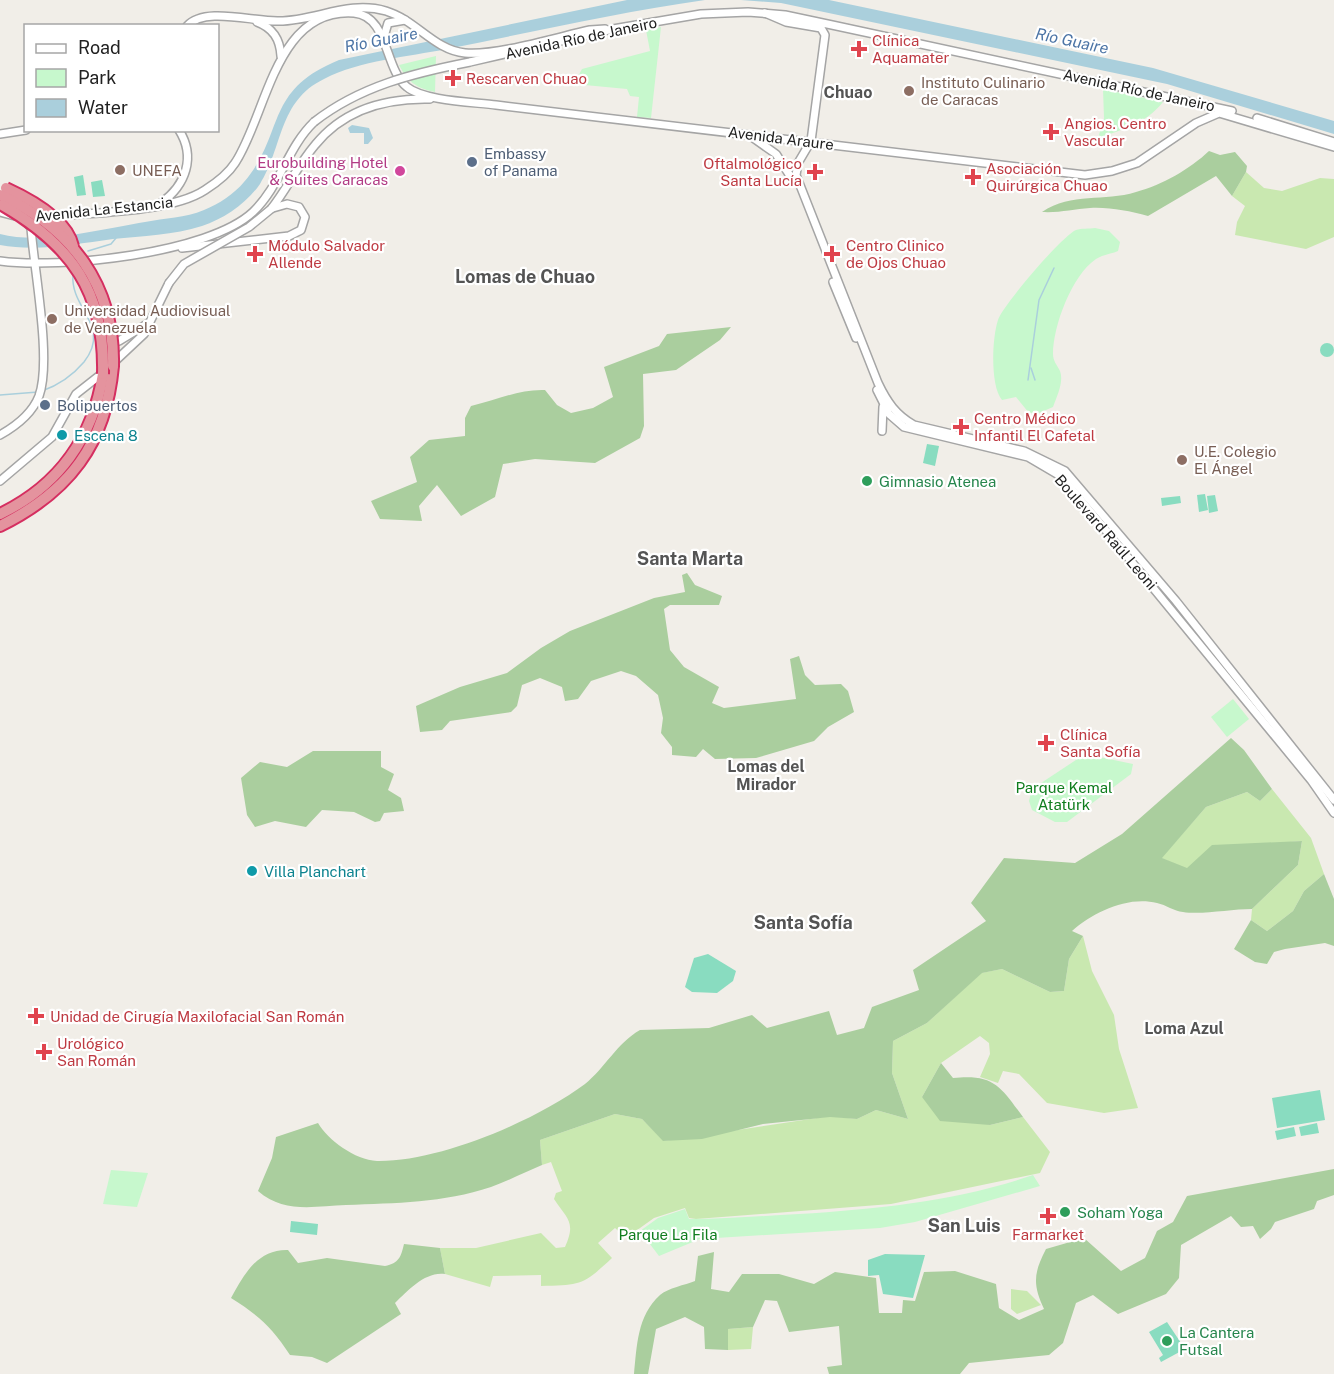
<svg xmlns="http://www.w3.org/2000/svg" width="1334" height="1374" viewBox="0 0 1334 1374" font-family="'Public Sans',sans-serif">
	<rect width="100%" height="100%" fill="#f1eee8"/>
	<g fill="#c9e8b0">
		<path d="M1246,172L1264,188L1282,191L1320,178L1334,179V237L1306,249L1235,235L1237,222L1245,206L1232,196Z"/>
		<path d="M1272,789L1311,838L1324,874L1304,891L1293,911L1267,931L1251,920L1252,909L1298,865L1302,841L1266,844L1187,869L1161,858L1206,807L1247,792L1260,801Z"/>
		<path d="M1083,936L1092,971L1114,1015L1119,1049L1138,1108L1104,1113L1047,1103L1019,1074L1003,1071L998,1083L980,1077L990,1054L989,1043L980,1036L941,1063L922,1097L990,1125L1023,1117L1050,1152L1040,1173L891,1204L696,1219L689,1218L685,1208L654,1218L626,1238L615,1228L598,1243L612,1258C583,1285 582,1285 541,1286V1275L493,1276L490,1287L445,1274L440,1248H476L541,1233L556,1248L565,1247C576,1222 568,1220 554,1199L556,1193L562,1191L551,1162L542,1165L540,1140L615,1114L642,1119L664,1141L830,1116L857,1119L876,1110L908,1119L892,1073L893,1041L927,1023L981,973L1002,969L1050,992L1064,991L1069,959Z"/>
		<path d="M1011,1289L1027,1291L1041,1305L1017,1314L1011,1309Z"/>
		<path d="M753,1327L751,1349L728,1350V1329Z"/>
	</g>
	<g fill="#aace9e">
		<path d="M1209,151L1220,155L1235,152L1247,166L1246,172L1232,196L1216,176L1148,216C1129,211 1110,207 1090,208C1074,209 1059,213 1042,212C1072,192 1104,202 1136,192C1162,185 1190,169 1209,151Z"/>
		<path d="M731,327L720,340L676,370L643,374L644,426L640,438L595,463L535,459L503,464L495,497L461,516L437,485L419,506L422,521L380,519L371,501L417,482L410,457L429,440L465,436V418L471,406C497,400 519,389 545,390L557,405L571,413L593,408L613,397L604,367L659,346L667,334Z"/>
		<path d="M687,573L695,585L722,596L719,605H670L664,609L670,650L684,667L719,687L712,703L724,708L796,699L790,659L799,656L805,675L815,685L841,684L848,691L854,712L828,727L814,741L756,758L715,759L703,749L696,757L672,755V747L661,733L663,718L658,695L636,676L621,671L591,681L578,699L565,701L562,687L540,678L522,685L517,706L511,712L450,721L442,730L420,732L416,706L460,687L507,673L541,648L570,631L654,598L685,592L682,575Z"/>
		<path d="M1231,738L1244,750L1272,789L1260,801L1247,792L1206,807L1162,858L1187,868L1212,845L1302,841L1298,865L1252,909C1231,909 1202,915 1183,912C1174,911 1166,905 1157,903C1127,896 1094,912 1072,931L1083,936L1069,959L1064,991L1050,992L1002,969L982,973L927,1023L893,1041L892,1073L908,1119L876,1110L857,1119L830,1117L763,1124L702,1139L663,1141L642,1119L615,1114L540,1140L542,1165C525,1172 508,1181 491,1187C443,1203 396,1203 346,1205C315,1206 284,1214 258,1191L272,1158L276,1137L318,1123C328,1140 355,1160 377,1161C439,1162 535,1121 585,1084C605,1068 617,1043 640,1030L709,1028L752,1015L767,1028L829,1011L837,1035L864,1028L872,1007L919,990L913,970L986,921L971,903L1004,858L1075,863L1122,834Z"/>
		<path d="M313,751H381V767L394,774L388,790L401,798L404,811L384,813L380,821L375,822L354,812L322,810L306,827L275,821L255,827L247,815L241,778L260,762L287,767Z"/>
		<path d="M1324,874L1334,899V946L1325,943L1285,949L1274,952L1267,964L1255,962L1234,949L1251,920L1267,931L1293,911L1304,891Z"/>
		<path d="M941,1063L953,1078C994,1074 1000,1086 1023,1117L990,1125L940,1121L922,1097Z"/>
		<path d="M1334,1169V1195L1317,1201L1314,1209L1275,1222L1271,1229L1260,1239L1253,1226L1241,1227L1231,1216L1181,1245L1179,1278L1166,1294L1118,1314L1093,1295L1076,1303L1063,1343L1049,1355L969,1363L960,1374H829L827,1367L842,1365L839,1326L789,1332L777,1301L765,1300L753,1327L728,1329V1350L705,1349L704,1327L685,1317L656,1329L648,1374H634C637,1346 637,1316 660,1295C668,1288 685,1285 695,1281L698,1256L714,1252L711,1289L729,1292L742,1274H779L814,1284L835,1272L876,1278L879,1313H902L903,1300L915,1301L924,1272L955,1271L996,1284L999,1308L1019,1320L1044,1309C1033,1285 1033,1274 1046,1249L1084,1238L1121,1271L1145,1258L1157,1231L1173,1222L1187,1196Z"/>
		<path d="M404,1244L440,1248L445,1274C426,1271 408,1290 395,1303L401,1314L327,1363L312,1357L290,1355C272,1327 258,1315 231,1298C244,1274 258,1249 288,1250L298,1263L327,1258L385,1266C399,1263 401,1257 404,1244Z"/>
	</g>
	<g fill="#c7f8cd">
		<path d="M661,27L651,118L637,117L639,97L630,96L627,89L574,84L582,69L650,51L646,30Z"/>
		<path d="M436,56L435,92C416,88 408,82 399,65Z"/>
		<path d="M1103,89L1163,102C1145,124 1124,129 1098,138L1104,118Z"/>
		<path d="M1095,228L1109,231L1120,242L1118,251C1111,254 1102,255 1096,259C1072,275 1053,326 1053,354C1053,361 1057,365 1060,371C1064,382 1057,396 1053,407L1039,413H1029L1016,397L1002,400C990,386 992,338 998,320C1002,306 1063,235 1076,230C1081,228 1089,229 1095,228Z"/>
		<path d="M1233,699L1249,719L1227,737L1211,717Z"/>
		<path d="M1085,754L1133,764L1131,774L1067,822H1055L1032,810L1029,801L1032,789Z"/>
		<path d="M111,1170L148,1173L137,1207L103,1204Z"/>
		<path d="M1033,1175L1040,1186L915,1222L880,1228L700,1239L659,1256L640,1231L658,1218L685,1209L689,1219C726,1219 762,1216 799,1214C878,1209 958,1201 1033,1175Z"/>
	</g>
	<g fill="#89dcc0">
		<path d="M83,175L86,195L77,196L74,177Z"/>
		<path d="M102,180L105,196L93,197L91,182Z"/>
		<circle cx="1327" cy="350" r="7"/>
		<path d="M927,444L939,446L935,466L923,463Z"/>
		<path d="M1205,494L1208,510L1199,512L1197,495Z"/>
		<path d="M1215,495L1218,511L1209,513L1207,496Z"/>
		<path d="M1180,496L1181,503L1162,506L1161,498Z"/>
		<path d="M708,954L736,971L733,981L717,993L692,992L685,987L694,958Z"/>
		<path d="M1320,1090L1325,1120L1277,1128L1272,1098Z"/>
		<path d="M1317,1123L1319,1133L1301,1136L1299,1127Z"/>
		<path d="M1294,1127L1296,1136L1277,1140L1275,1131Z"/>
		<path d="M291,1221L318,1224L317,1235L290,1232Z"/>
		<path d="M885,1254L925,1255L913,1298L883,1294L879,1275L868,1276V1260Z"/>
		<path d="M1167,1322L1185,1349L1161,1362L1159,1358L1163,1355L1149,1332Z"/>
	</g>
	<g fill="#aacfdc">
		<path d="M627,0H705C619,12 533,32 447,49C407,57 361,60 324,79C278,101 283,148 260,184C247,203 224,219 202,226C174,235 142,236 113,239C75,244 37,252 0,245V234C43,245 102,229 145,222C165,218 185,218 204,210C219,204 234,194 244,182C286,133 263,91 339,60Z"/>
		<path d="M741,0H829L1153,68L1334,121V134L1167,84L781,3Z"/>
		<path d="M352,125L369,128L373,138L368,144H364V133H350L348,128Z"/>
	</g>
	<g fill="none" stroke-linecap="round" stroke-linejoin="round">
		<g stroke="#aacfdc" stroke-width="1.5">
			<path d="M88,251L111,244L116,238"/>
			<path d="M1031,368L1035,380"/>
			<path d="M1028,380L1039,300L1054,268"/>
			<path d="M42,391C59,385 73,375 84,362C112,326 70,309 73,275"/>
			<path d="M0,395L38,392"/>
		</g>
		<defs>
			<g id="minor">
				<path d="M765,13L786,22L821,28L825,35L811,141L798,163L796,175L878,383C887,402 896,415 914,425L1024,451L1065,471L1176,601L1334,800"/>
				<path d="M257,22C273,28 280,39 281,56"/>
				<path d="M187,26C205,6 253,22 279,21C316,21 348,0 386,11C416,20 434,50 465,53C496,56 558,37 590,30L605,29"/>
				<path d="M383,40L388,23L405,20"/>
				<path d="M470,62L613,29L701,14L748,12L785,15L832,25L1232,111"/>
				<path d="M1257,118L1334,142"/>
				<path d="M0,134L26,130"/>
				<path d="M749,135L776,154L794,182"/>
				<path d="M161,203C186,185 196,157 179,130"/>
				<path d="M271,209C287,189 298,165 315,145C344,109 387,98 430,99"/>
				<path d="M0,212L15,216"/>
				<path d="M53,216C93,213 172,212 205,190C216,183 228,174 235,163C267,115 275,7 354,13C389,16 384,69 407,87C424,101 474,102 496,105L1085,175L1112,171L1137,163L1196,123L1219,113L1334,147"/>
				<path d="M182,248L289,236L301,230L305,217L299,207L287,204L273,208"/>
				<path d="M0,261C59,269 208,254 253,212C281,185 287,148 314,122"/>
				<path d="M833,282L856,338"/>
				<path d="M119,341L147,324"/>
				<path d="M112,364L144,334L169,283"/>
				<path d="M877,390L889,414L904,427L1028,457L1062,477L1311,780L1334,813"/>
				<path d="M882,431L883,407"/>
				<path d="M0,435C16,426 32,414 39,396C52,360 34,270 31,228L27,223"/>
				<path d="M0,481L52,437L76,394L104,372"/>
			</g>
			<g id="highway">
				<path d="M0,514C58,486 93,438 103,374"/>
				<path d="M0,526C69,492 106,444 113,366"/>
			</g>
		</defs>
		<use href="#minor" stroke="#a5a5a5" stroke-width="10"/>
		<use href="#highway" stroke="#d52e60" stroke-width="14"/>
		<use href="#minor" stroke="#fff" stroke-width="7"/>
		<use href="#highway" stroke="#e4939e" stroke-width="10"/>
		<defs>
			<g id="minor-bridge">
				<path d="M314,122C360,86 414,73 470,62"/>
				<path d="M169,283L184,264L249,227L271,209"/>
			</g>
			<g id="highway-bridge">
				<path d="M6,188C30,199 67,219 73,246"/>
				<path d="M0,195C72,228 115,286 113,366"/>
				<path d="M2,205C72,245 105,293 103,374"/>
			</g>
		</defs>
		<use href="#minor-bridge" stroke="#a5a5a5" stroke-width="10" stroke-linecap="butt"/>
		<use href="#highway-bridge" stroke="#d52e60" stroke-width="14" stroke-linecap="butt"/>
		<use href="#minor-bridge" stroke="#fff" stroke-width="7"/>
		<use href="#highway-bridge" stroke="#e4939e" stroke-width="10"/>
	</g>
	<g fill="#e0444e" stroke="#fff" stroke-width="2">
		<path d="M856 40h6v6h6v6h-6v6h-6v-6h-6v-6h6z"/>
		<path d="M450 69h6v6h6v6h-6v6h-6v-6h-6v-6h6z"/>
		<path d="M1048 123h6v6h6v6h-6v6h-6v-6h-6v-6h6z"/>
		<path d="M812 163h6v6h6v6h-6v6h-6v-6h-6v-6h6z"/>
		<path d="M970 168h6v6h6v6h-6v6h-6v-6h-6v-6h6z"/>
		<path d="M252 245h6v6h6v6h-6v6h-6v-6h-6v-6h6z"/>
		<path d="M829 245h6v6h6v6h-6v6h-6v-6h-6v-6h6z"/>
		<path d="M958 418h6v6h6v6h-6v6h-6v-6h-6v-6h6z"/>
		<path d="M1043 734h6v6h6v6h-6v6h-6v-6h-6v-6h6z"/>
		<path d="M33 1007h6v6h6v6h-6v6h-6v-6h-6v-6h6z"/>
		<path d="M41 1043h6v6h6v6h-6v6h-6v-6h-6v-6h6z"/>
		<path d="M1045 1207h6v6h6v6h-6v6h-6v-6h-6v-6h6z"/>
	</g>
	<g fill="#8d6e63" stroke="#fff" stroke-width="2">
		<circle cx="909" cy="91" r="6"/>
		<circle cx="120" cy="170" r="6"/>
		<circle cx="52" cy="319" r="6"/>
		<circle cx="1182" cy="460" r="6"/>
	</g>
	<g fill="#5c6f8a" stroke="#fff" stroke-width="2">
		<circle cx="472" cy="162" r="6"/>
		<circle cx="45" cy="405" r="6"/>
	</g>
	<circle fill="#d1479c" stroke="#fff" stroke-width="2" cx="400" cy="171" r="6"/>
	<g fill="#0f9aa8" stroke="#fff" stroke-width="2">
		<circle cx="62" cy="435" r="6"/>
		<circle cx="252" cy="871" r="6"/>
	</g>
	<g fill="#2e9e5b" stroke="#fff" stroke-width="2">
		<circle cx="867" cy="481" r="6"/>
		<circle cx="1065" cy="1212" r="6"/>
		<circle cx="1167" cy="1341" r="6"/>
	</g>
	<g text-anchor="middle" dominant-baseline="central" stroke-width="4.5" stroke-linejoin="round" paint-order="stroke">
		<g font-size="15" fill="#212121" stroke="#fff">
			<text transform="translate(581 38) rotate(-12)">Avenida Río de Janeiro</text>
			<text transform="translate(1139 90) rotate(12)">Avenida Río de Janeiro</text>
			<text transform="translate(781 138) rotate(7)">Avenida Araure</text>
			<text transform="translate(104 209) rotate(-6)">Avenida La Estancia</text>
			<text transform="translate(1106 532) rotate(49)">Boulevard Raúl Leoni</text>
		</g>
		<g font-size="15" fill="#be3a42" stroke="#fff" text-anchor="start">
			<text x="872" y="40">Clínica<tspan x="872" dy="17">Aquamater</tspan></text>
			<text x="466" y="78">Rescarven Chuao</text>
			<text x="1064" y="123">Angios. Centro<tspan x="1064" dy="17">Vascular</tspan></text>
			<text x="802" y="163" text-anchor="end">Oftalmológico<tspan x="802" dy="17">Santa Lucía</tspan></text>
			<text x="986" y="168">Asociación<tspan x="986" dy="17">Quirúrgica Chuao</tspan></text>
			<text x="268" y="245">Módulo Salvador<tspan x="268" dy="17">Allende</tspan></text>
			<text x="846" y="245">Centro Clinico<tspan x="846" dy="17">de Ojos Chuao</tspan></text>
			<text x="974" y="418">Centro Médico<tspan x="974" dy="17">Infantil El Cafetal</tspan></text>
			<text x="1060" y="734">Clínica<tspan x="1060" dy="17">Santa Sofía</tspan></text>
			<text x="50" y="1016">Unidad de Cirugía Maxilofacial San Román</text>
			<text x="57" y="1043">Urológico<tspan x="57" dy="17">San Román</tspan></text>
			<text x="1048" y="1234" text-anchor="middle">Farmarket</text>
		</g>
		<g font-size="15" fill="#785e54" stroke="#fff" text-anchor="start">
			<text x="921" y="82">Instituto Culinario<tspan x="921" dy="17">de Caracas</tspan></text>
			<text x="132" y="170">UNEFA</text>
			<text x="64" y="310">Universidad Audiovisual<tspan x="64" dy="17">de Venezuela</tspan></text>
			<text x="1194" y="451">U.E. Colegio<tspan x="1194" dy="17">El Ángel</tspan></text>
		</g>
		<g font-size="15" fill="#4e5e75" stroke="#fff" text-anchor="start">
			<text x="484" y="153">Embassy<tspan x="484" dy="17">of Panama</tspan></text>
			<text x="57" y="405">Bolipuertos</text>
		</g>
		<g font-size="15" fill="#b23c85" stroke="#fff" text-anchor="end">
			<text x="388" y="162">Eurobuilding Hotel<tspan x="388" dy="17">&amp; Suites Caracas</tspan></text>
		</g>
		<g font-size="15" fill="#0d838f" stroke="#fff" text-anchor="start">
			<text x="74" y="435">Escena 8</text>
			<text x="264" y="871">Villa Planchart</text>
		</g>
		<g font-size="15" fill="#27864d" stroke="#fff" text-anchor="start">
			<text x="879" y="481">Gimnasio Atenea</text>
			<text x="1077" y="1212">Soham Yoga</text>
			<text x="1179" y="1332">La Cantera<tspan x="1179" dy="17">Futsal</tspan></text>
		</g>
		<g font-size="15" fill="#107d1e" stroke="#fff">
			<text x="1064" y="787">Parque Kemal<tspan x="1064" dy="17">Atatürk</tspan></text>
			<text x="668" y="1234">Parque La Fila</text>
		</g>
		<g font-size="16" font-style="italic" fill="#4d75a6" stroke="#fff">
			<text transform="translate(381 40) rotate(-11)">Río Guaire</text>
			<text transform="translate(1072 41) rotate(12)">Río Guaire</text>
		</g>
		<g font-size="16" font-weight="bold" fill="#545454" stroke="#fff">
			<text x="848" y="92">Chuao</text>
			<text x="766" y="766">Lomas del<tspan x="766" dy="18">Mirador</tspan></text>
			<text x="1184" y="1028">Loma Azul</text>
		</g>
		<g font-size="18" font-weight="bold" fill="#545454" stroke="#fff">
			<text x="525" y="276">Lomas de Chuao</text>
			<text x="690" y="558">Santa Marta</text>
			<text x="803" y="922">Santa Sofía</text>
			<text x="964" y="1225">San Luis</text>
		</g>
	</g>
	<rect x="24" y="24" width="195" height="108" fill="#ffffff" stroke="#a6a6a6" stroke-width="1.5"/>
	<rect x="36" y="44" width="30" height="9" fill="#ffffff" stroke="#a6a6a6" stroke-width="1.5"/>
	<text x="78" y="54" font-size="18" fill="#212121">Road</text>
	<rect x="36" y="69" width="30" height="18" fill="#c7f8cd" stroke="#a6a6a6" stroke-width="1.5"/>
	<text x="78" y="84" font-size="18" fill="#212121">Park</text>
	<rect x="36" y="99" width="30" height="18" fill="#aacfdc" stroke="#a6a6a6" stroke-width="1.5"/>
	<text x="78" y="114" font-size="18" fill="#212121">Water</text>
</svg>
